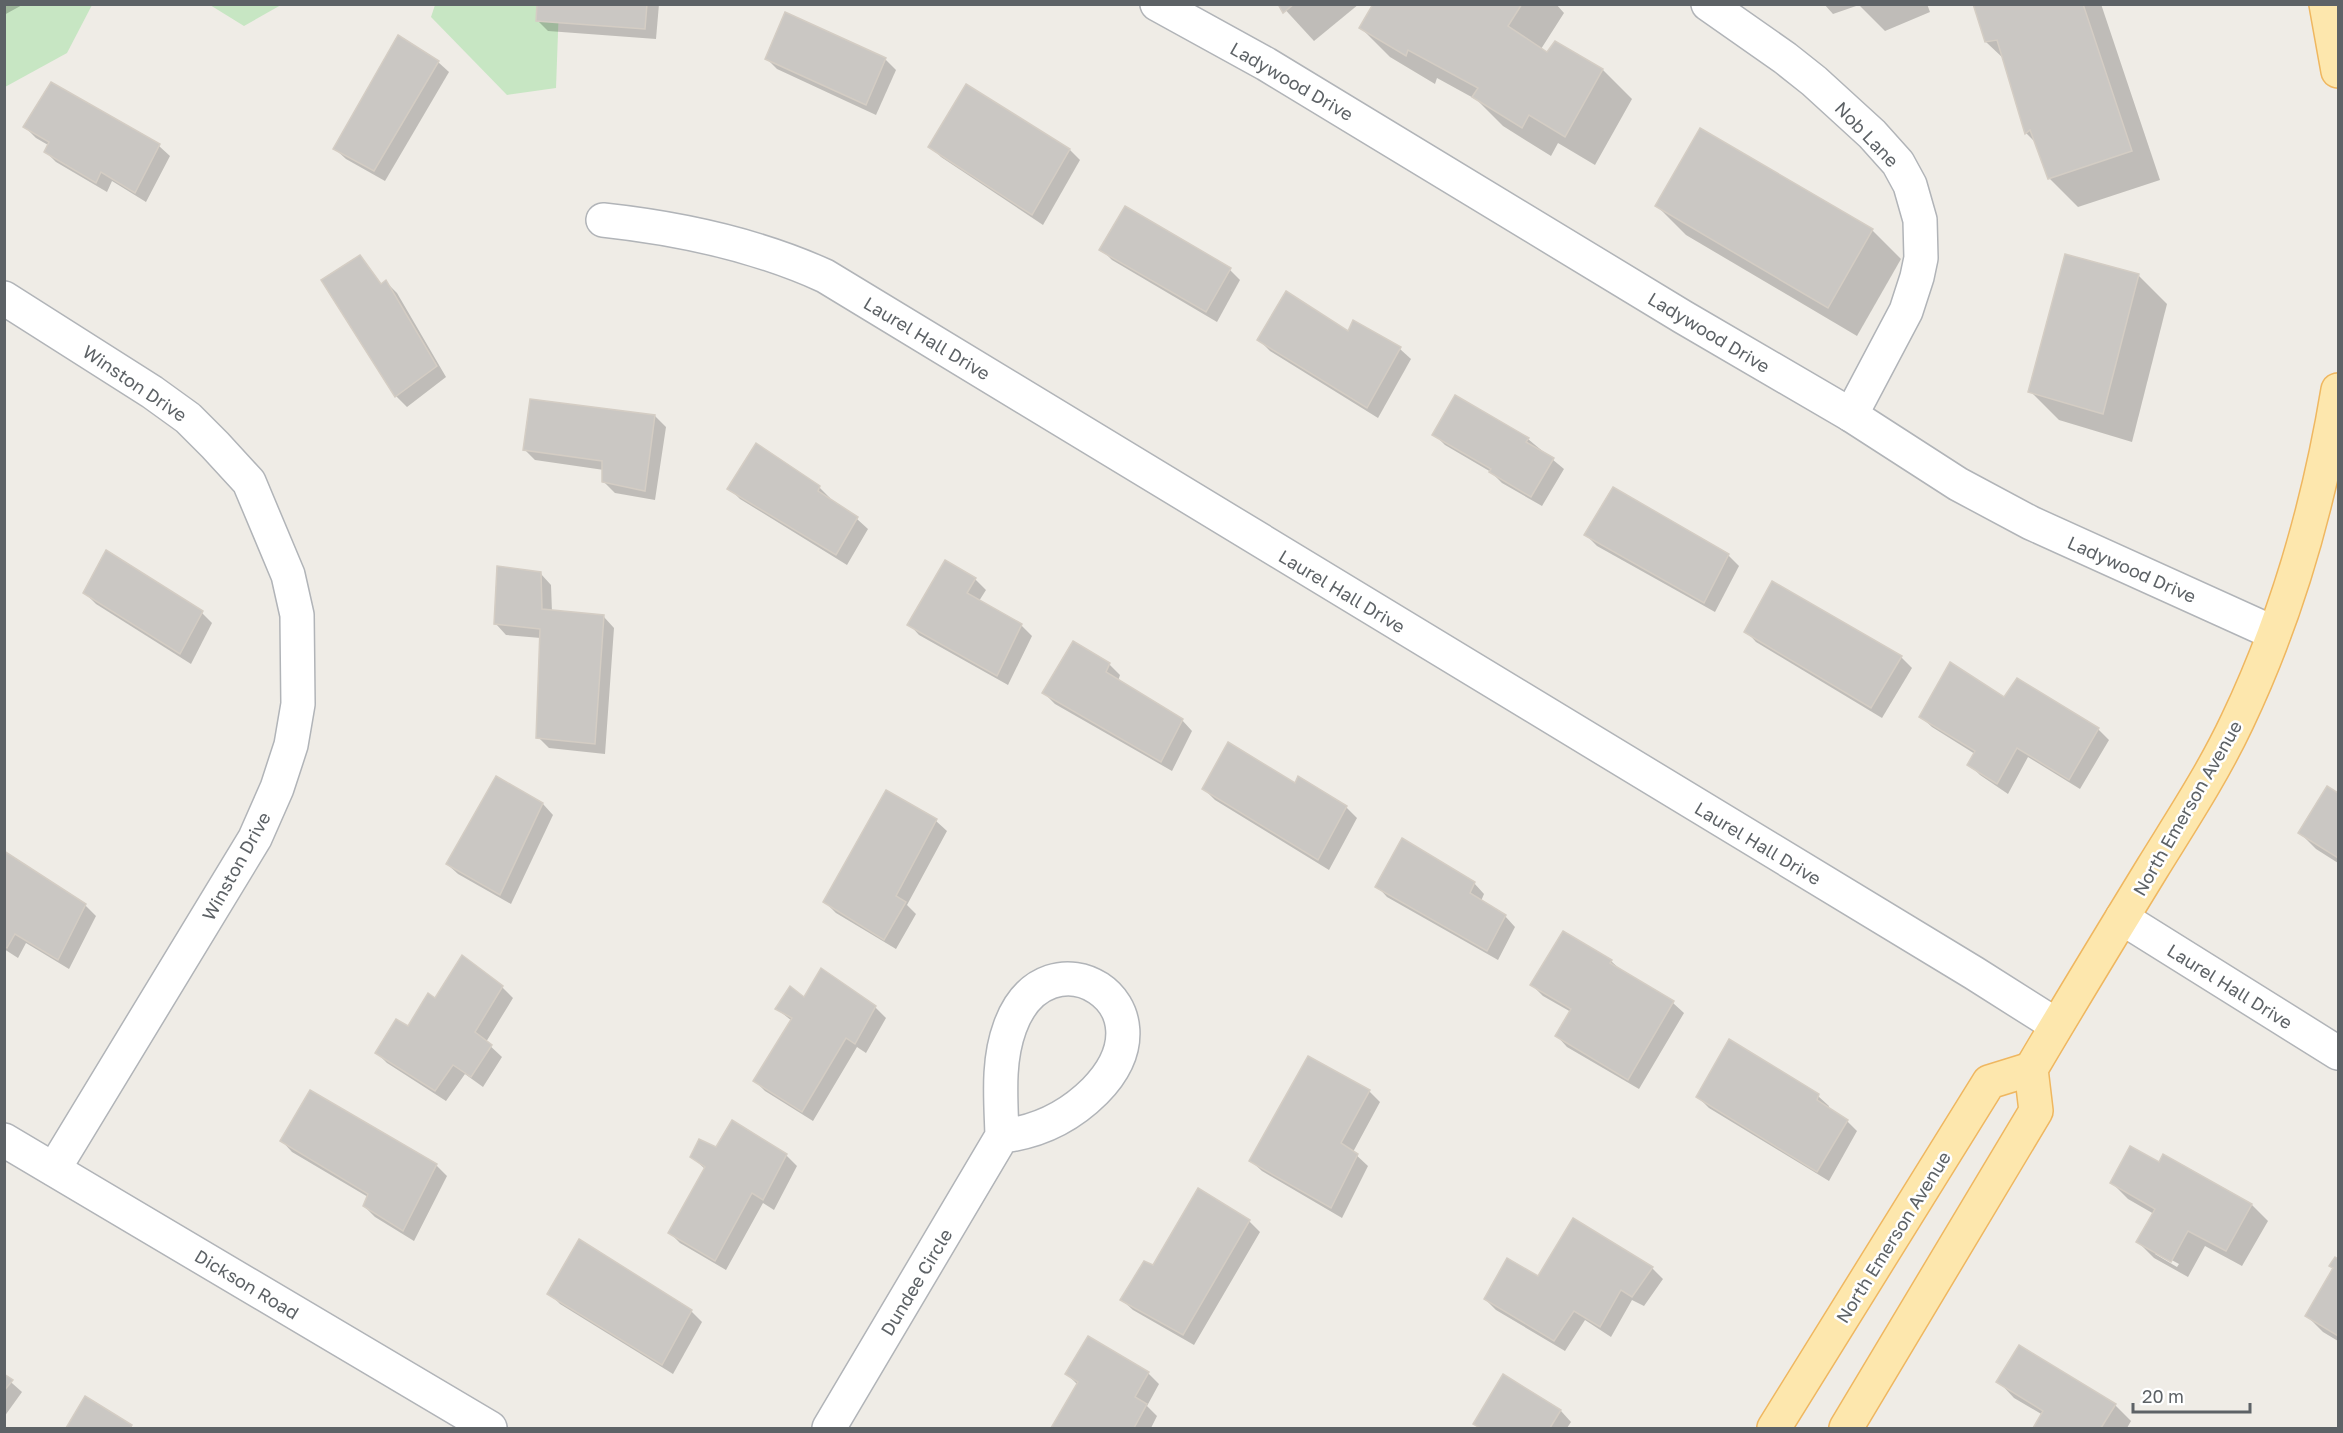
<svg xmlns="http://www.w3.org/2000/svg" width="2343" height="1433" viewBox="0 0 2343 1433" font-family="'Golos Text',sans-serif">
	<rect width="100%" height="100%" fill="#efece6"/>
	<g fill="#c7e6c3">
		<path d="M5,4H92V5L67,53L5,87Z"/>
		<path d="M210,5V4L281,5L244,26Z"/>
		<path d="M435,5H559L556,88L507,95L431,17Z"/>
	</g>
	<g fill="#0003" fill-rule="evenodd">
		<path d="M4,4H24L4,15Z"/>
		<path d="M539,4H659L656,39L548,31L537,20Z"/>
		<path d="M1280,4H1359L1314,41Z"/>
		<path d="M1375,4H1556L1564,13L1541,49L1548,54L1556,43L1603,70L1632,99L1595,165L1558,143L1551,156L1503,126L1477,100L1437,78L1435,84L1390,57L1361,28Z"/>
		<path d="M1824,4H1927L1930,12L1885,31L1859,5L1833,14Z"/>
		<path d="M1975,4H2101L2160,180L2078,207L2049,178L2038,145L2026,133L2004,59L1986,42Z"/>
		<path d="M766,58L885,59L896,70L876,115L777,69Z"/>
		<path d="M438,62L449,72L385,181L346,159L335,149Z"/>
		<path d="M52,84L159,146L170,156L146,202L112,181L107,192L56,162L45,151L48,145L36,138L25,127Z"/>
		<path d="M930,146L1070,150L1080,160L1043,225L941,157Z"/>
		<path d="M1657,206L1872,230L1901,259L1857,336L1686,235Z"/>
		<path d="M1101,249L1230,270L1240,280L1217,322L1112,260Z"/>
		<path d="M360,257L382,285L386,282L397,293L446,377L407,407L396,396Z"/>
		<path d="M2138,275L2167,304L2132,442L2059,420L2030,391Z"/>
		<path d="M1349,333L1400,349L1411,359L1378,418L1270,351L1259,340Z"/>
		<path d="M655,416L666,427L655,500L615,493L604,482V470L535,460L524,449Z"/>
		<path d="M1434,434L1528,439L1564,469L1542,506L1502,483L1491,472L1445,445Z"/>
		<path d="M819,487L830,498L829,500L857,519L868,529L847,565L740,499L729,488Z"/>
		<path d="M1613,489L1728,555L1739,566L1715,612L1597,546L1586,535Z"/>
		<path d="M541,574L551,585L552,612L604,617L614,628L605,754L549,748L538,737L541,638L506,635L496,624Z"/>
		<path d="M975,579L986,590L979,601L1021,625L1032,636L1008,685L919,635L909,624Z"/>
		<path d="M85,593L202,613L212,623L191,664L96,604Z"/>
		<path d="M1746,631L1901,657L1912,668L1882,718L1756,642Z"/>
		<path d="M1109,664L1120,675L1118,681L1182,720L1192,731L1172,771L1055,704L1044,693Z"/>
		<path d="M2017,680L2098,729L2109,740L2080,789L2028,757L2008,794L1980,775L1969,764L1975,754L1932,727L1921,717L2004,700Z"/>
		<path d="M496,778L543,804L553,815L511,904L458,874L447,864Z"/>
		<path d="M1298,778L1346,807L1357,818L1329,870L1215,800L1204,789L1296,785Z"/>
		<path d="M2328,788L2338,795V863L2316,849L2300,833Z"/>
		<path d="M936,821L947,831L907,905L916,914L896,949L836,913L825,902Z"/>
		<path d="M4,852L85,905L96,916L69,969L26,943L18,958L4,949Z"/>
		<path d="M1474,883L1484,894L1481,901L1505,916L1515,927L1498,960L1387,897L1377,886Z"/>
		<path d="M1611,961L1623,972L1673,1003L1684,1013L1639,1089L1567,1047L1557,1036L1571,1012L1543,996L1532,985Z"/>
		<path d="M502,987L513,998L486,1042L502,1057L483,1087L465,1074L446,1101L387,1063L376,1052L408,1028L435,1000Z"/>
		<path d="M805,999L875,1007L886,1018L866,1053L857,1047L813,1121L765,1091L755,1081L792,1021L777,1009Z"/>
		<path d="M1308,1058L1369,1091L1380,1102L1353,1152L1368,1166L1342,1218L1262,1171L1251,1161Z"/>
		<path d="M311,1092L437,1166L447,1176L414,1241L375,1217L364,1206L368,1197L292,1152L282,1141Z"/>
		<path d="M1818,1096L1829,1106L1828,1109L1847,1121L1857,1131L1829,1181L1709,1108L1698,1097Z"/>
		<path d="M786,1155L797,1166L774,1210L763,1203L726,1270L680,1243L670,1233L705,1169L692,1157Z"/>
		<path d="M2164,1156L2252,1205L2268,1221L2242,1266L2205,1246L2188,1277L2154,1258L2138,1242L2154,1214L2128,1199L2112,1183L2160,1164ZM2155,1251L2179,1264L2177,1267L2155,1254Z"/>
		<path d="M1198,1190L1249,1221L1260,1232L1194,1345L1133,1310L1122,1300L1153,1267Z"/>
		<path d="M2335,1259L2338,1261V1341L2323,1332L2307,1316L2335,1269Z"/>
		<path d="M1652,1268L1663,1279L1644,1306L1632,1300L1611,1337L1585,1320L1565,1351L1496,1310L1485,1299L1539,1278Z"/>
		<path d="M549,1293L691,1311L702,1322L673,1374L560,1304Z"/>
		<path d="M1088,1338L1148,1373L1159,1384L1147,1406L1157,1416L1151,1428H1053L1078,1385L1067,1374Z"/>
		<path d="M4,1376L22,1392L4,1417Z"/>
		<path d="M1503,1376L1561,1411L1571,1422L1567,1428H1479L1475,1424Z"/>
		<path d="M1998,1381L2115,1405L2131,1421L2127,1428H2035L2043,1415L2014,1398Z"/>
		<path d="M86,1398L131,1426L133,1428H67Z"/>
	</g>
	<g fill="#cac7c3" stroke="#d4cdc4" stroke-width="1.5">
		<path d="M537,4H647L645,29L536,21Z"/>
		<path d="M1278,4H1294L1283,13Z"/>
		<path d="M1373,4H1522L1508,26L1547,52L1555,41L1603,69L1565,137L1529,115L1522,128L1472,97L1478,88L1408,50L1406,56L1359,28Z"/>
		<path d="M1973,4H2083L2132,151L2048,179L2030,130L2025,134L1997,40L1985,42Z"/>
		<path d="M785,12L886,58L866,105L765,59Z"/>
		<path d="M398,35L439,61L374,171L333,149Z"/>
		<path d="M51,82L160,144L135,193L101,172L96,183L44,152L49,142L23,127Z"/>
		<path d="M966,84L1070,149L1032,215L928,147Z"/>
		<path d="M1700,128L1873,229L1828,308L1655,206Z"/>
		<path d="M1125,206L1231,268L1206,312L1099,250Z"/>
		<path d="M2065,254L2139,274L2103,414L2028,392Z"/>
		<path d="M360,255L381,284L386,280L437,366L395,397L321,280Z"/>
		<path d="M1286,291L1348,331L1353,320L1401,347L1367,408L1257,340Z"/>
		<path d="M1455,395L1529,438L1526,442L1554,458L1531,497L1489,472L1491,469L1432,435Z"/>
		<path d="M530,399L655,415L645,491L602,482V461L523,450Z"/>
		<path d="M756,443L820,486L818,491L858,517L836,555L727,489Z"/>
		<path d="M1613,487L1729,554L1704,603L1584,535Z"/>
		<path d="M106,550L203,611L180,654L83,593Z"/>
		<path d="M945,560L976,578L967,593L1022,624L997,676L907,625Z"/>
		<path d="M497,566L541,572L542,609L604,615L595,744L536,738L540,629L494,624Z"/>
		<path d="M1772,581L1902,656L1871,708L1744,632Z"/>
		<path d="M1073,641L1110,663L1106,672L1183,719L1161,762L1042,693Z"/>
		<path d="M1950,662L2004,697L2017,678L2099,728L2069,780L2017,748L1997,784L1967,765L1975,751L1919,717Z"/>
		<path d="M1228,742L1295,783L1298,776L1347,806L1318,860L1202,789Z"/>
		<path d="M496,776L543,803L500,895L446,864Z"/>
		<path d="M2327,786L2338,793V858L2298,833Z"/>
		<path d="M886,790L937,819L896,896L906,902L884,940L823,902Z"/>
		<path d="M1402,838L1475,882L1470,893L1506,915L1487,951L1375,887Z"/>
		<path d="M4,851L86,904L58,960L15,934L7,948L4,946Z"/>
		<path d="M1563,931L1612,960L1610,963L1674,1001L1628,1080L1555,1036L1571,1009L1530,985Z"/>
		<path d="M462,955L503,986L475,1032L492,1045L471,1077L453,1065L435,1091L375,1053L396,1019L408,1026L428,993L435,998Z"/>
		<path d="M821,968L876,1006L855,1044L846,1038L802,1112L753,1081L792,1018L775,1009L790,986L804,997Z"/>
		<path d="M1729,1039L1819,1094L1817,1100L1848,1120L1817,1172L1696,1097Z"/>
		<path d="M1308,1056L1370,1090L1341,1143L1358,1154L1331,1208L1249,1161Z"/>
		<path d="M310,1090L437,1164L403,1231L363,1206L368,1194L280,1141Z"/>
		<path d="M732,1120L787,1154L763,1200L752,1193L715,1261L668,1233L705,1167L690,1157L699,1139L716,1147Z"/>
		<path d="M2130,1146L2159,1162L2163,1154L2252,1204L2226,1251L2188,1231L2171,1262L2136,1242L2155,1209L2110,1183Z"/>
		<path d="M1198,1188L1250,1220L1183,1335L1120,1300L1144,1261L1153,1265Z"/>
		<path d="M1573,1218L1653,1267L1632,1297L1621,1290L1600,1327L1574,1311L1554,1341L1484,1299L1507,1258L1538,1276Z"/>
		<path d="M579,1239L692,1310L662,1365L547,1294Z"/>
		<path d="M2335,1257L2338,1259V1336L2305,1316L2333,1268L2329,1266Z"/>
		<path d="M1088,1336L1149,1372L1135,1397L1147,1404L1134,1428H1051L1078,1382L1065,1374Z"/>
		<path d="M2019,1345L2116,1404L2101,1428H2033L2043,1411L1996,1382Z"/>
		<path d="M4,1374L13,1380L4,1391Z"/>
		<path d="M1503,1374L1561,1410L1550,1428H1480L1473,1424Z"/>
		<path d="M85,1396L132,1425L130,1428H66Z"/>
	</g>
	<g fill="none" stroke-linecap="round" stroke-linejoin="round">
		<defs>
			<g id="street">
				<path d="M1157,4L1266,64L1683,317L1851,415L1958,484L2031,523L2274,633"/>
				<path d="M1708,4L1785,58L1814,81L1872,134L1898,163L1910,185L1920,220L1921,258L1917,277L1906,311L1851,415"/>
				<path d="M603,220C677,228 757,245 825,276L1974,973L2056,1025"/>
				<path d="M4,298L152,392L188,418L215,445L249,482L288,575L297,615L298,704L291,745L277,788L255,838L54,1169"/>
				<path d="M2122,918L2338,1053"/>
				<path d="M4,1140L490,1428"/>
				<path d="M829,1428L1002,1136C1001,1100 997,1062 1010,1027C1047,925 1180,1004 1095,1091C1069,1117 1038,1132 1002,1136"/>
			</g>
			<g id="primary">
				<path d="M2326,4L2338,71"/>
				<path d="M1774,1428L1989,1082L2031,1069"/>
				<path d="M1846,1428L2036,1111L2031,1069C2071,1001 2112,934 2153,867C2182,820 2213,773 2237,722C2287,617 2319,505 2338,390"/>
			</g>
		</defs>
		<use href="#street" stroke="#b1b4b8" stroke-width="36"/>
		<use href="#primary" stroke="#efb760" stroke-width="36"/>
		<use href="#street" stroke="#fff" stroke-width="33"/>
		<use href="#primary" stroke="#fde7ad" stroke-width="33"/>
	</g>
	<g text-anchor="middle" dominant-baseline="central" stroke-width="5" stroke-linejoin="round" paint-order="stroke">
		<g font-size="18" fill="#5d6266" stroke="#fff">
			<text transform="translate(1292 81) rotate(30)">Ladywood Drive</text>
			<text transform="translate(1867 134) rotate(46)">Nob Lane</text>
			<text transform="translate(1709 332) rotate(31)">Ladywood Drive</text>
			<text transform="translate(927 338) rotate(31)">Laurel Hall Drive</text>
			<text transform="translate(135 383) rotate(34)">Winston Drive</text>
			<text transform="translate(2132 569) rotate(24)">Ladywood Drive</text>
			<text transform="translate(1342 591) rotate(31)">Laurel Hall Drive</text>
			<text transform="translate(2187 808) rotate(-60)">North Emerson Avenue</text>
			<text transform="translate(1758 843) rotate(31)">Laurel Hall Drive</text>
			<text transform="translate(236 866) rotate(-61)">Winston Drive</text>
			<text transform="translate(2230 986) rotate(32)">Laurel Hall Drive</text>
			<text transform="translate(1893 1237) rotate(-58)">North Emerson Avenue</text>
			<text transform="translate(916 1282) rotate(-59)">Dundee Circle</text>
			<text transform="translate(247 1284) rotate(31)">Dickson Road</text>
		</g>
	</g>
	<rect width="2343" height="1433" fill="none" stroke="#5d6266" stroke-width="12"/>
	<path d="M2133 1403v9h117v-9" fill="none" stroke="#5d6266" stroke-width="3"/>
	<text x="2142" y="1403" font-size="18" fill="#5d6266" stroke="#ffffff" stroke-width="4.5" paint-order="stroke">20 m</text>
</svg>
